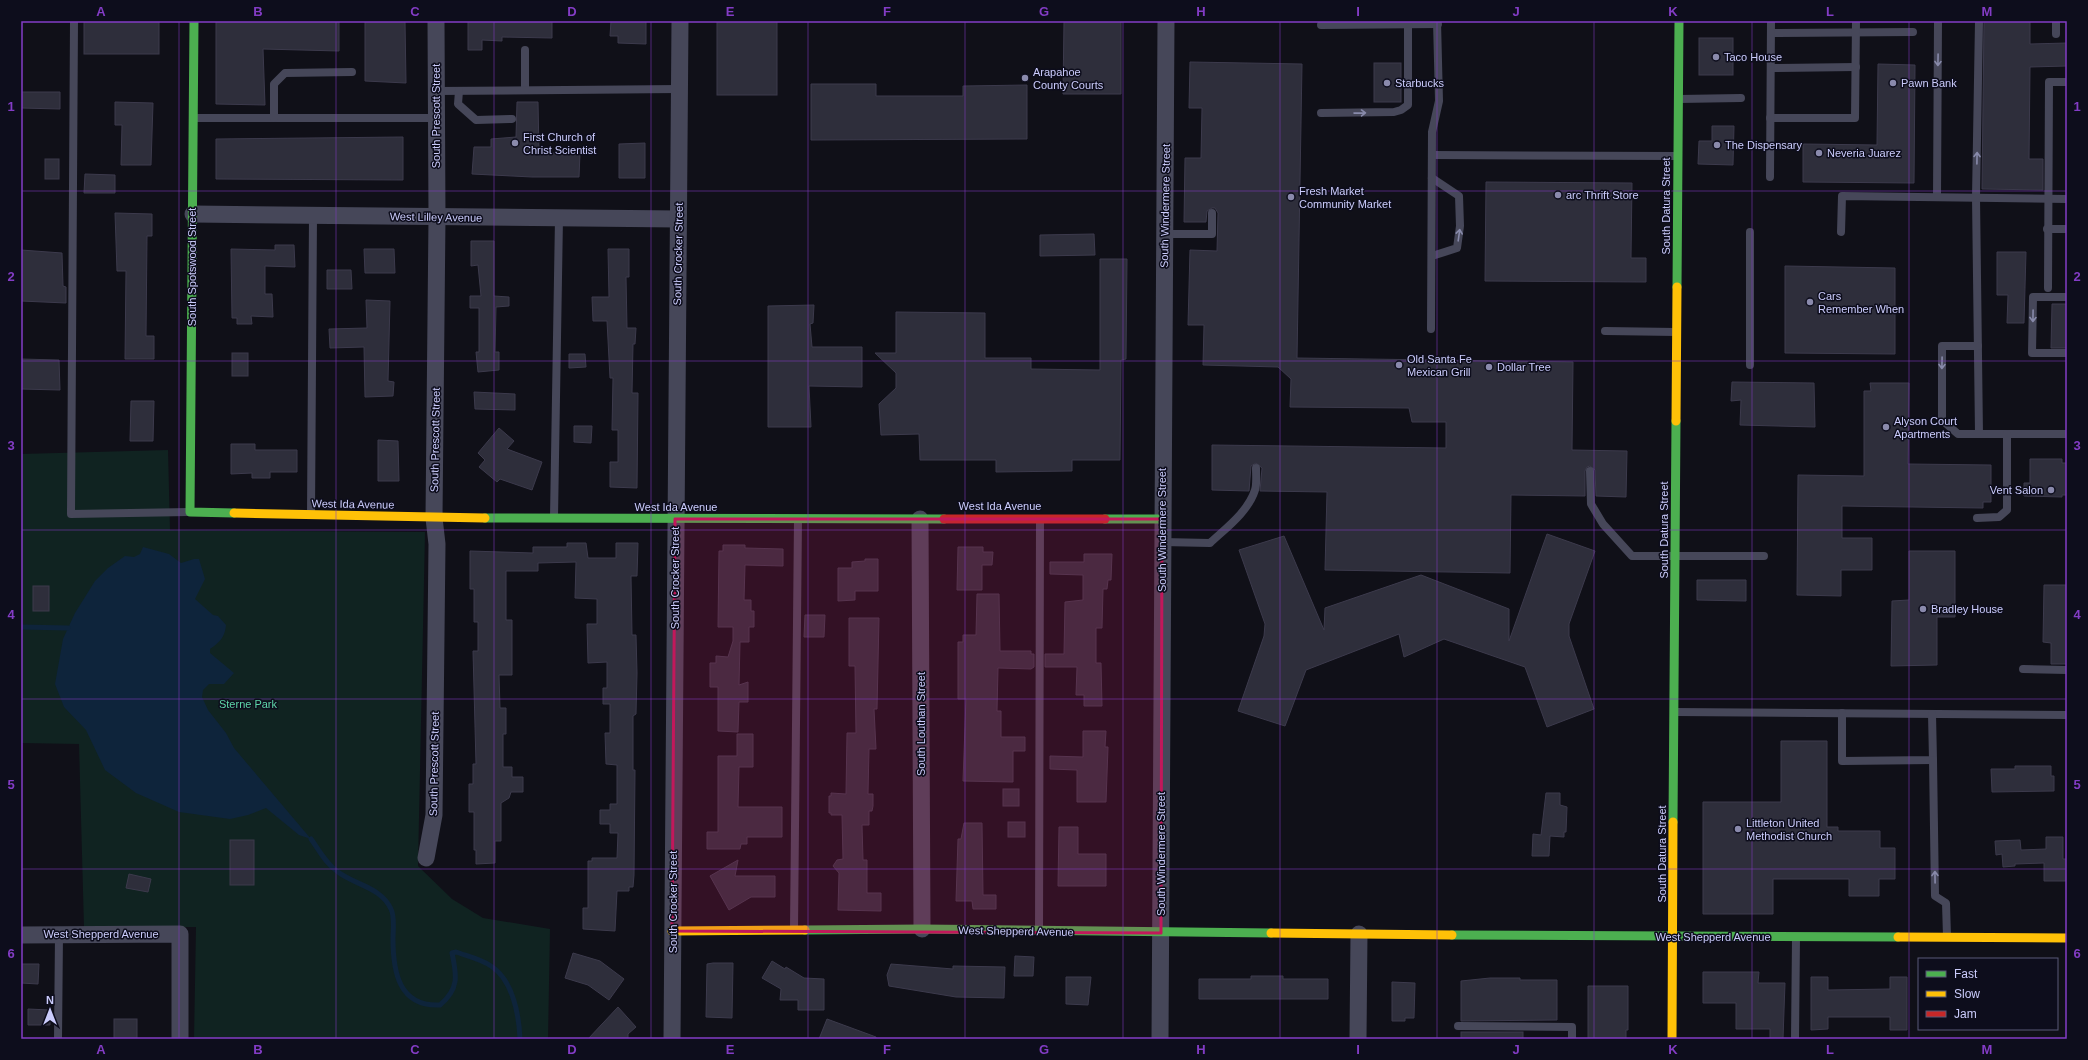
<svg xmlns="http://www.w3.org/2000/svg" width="2088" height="1060" viewBox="0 0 2088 1060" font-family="Arial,sans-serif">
	<rect width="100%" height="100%" fill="#101018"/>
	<path fill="#102321" d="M168,450L170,530L425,532L418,866L452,899L483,918L550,929L548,1039H194L196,927H84L79,744L21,743V454Z"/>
	<path fill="#0e243b" d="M143,547L169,554L181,563L194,559H199L205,579L195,599L213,615L218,616L226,625C225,637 220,642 210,649V653L234,673L224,684H209L203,690L202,697L208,710L226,733L234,748L311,839L299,835L266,808L248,815L230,819L179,812L136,793L105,770L86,730L64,707L55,684L63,639L75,613L95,581L108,568L125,556L134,557L140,554Z"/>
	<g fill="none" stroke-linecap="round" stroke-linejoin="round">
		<g stroke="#0e243b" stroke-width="5">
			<path d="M21,627L68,628"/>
			<path d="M311,839C319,850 326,864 338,872C355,885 381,887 391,909C395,917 393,930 393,939C393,972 399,1007 440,1005C459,989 457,976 452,953L456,952C467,956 481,959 491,966C513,980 519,1015 520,1039"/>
		</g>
	</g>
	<g fill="#2e2e3b" stroke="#3c3a4c">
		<rect x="84" y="21" width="75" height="33"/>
		<path d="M216,21H339V51L263,49L265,105L216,104Z"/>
		<path d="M365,21H405L406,83L365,81Z"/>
		<path d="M468,21H552V38L502,37V41L482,40V50H468Z"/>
		<path d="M611,21H646V44L618,43V36H610Z"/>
		<rect x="717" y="21" width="60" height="74"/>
		<path d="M1064,21H1121V94H1063Z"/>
		<path d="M1984,21H2030V44L2067,43V66L2030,67L2029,159H2043V190L1982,189Z"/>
		<rect x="1699" y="38" width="34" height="37"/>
		<path d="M1190,62L1302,64L1297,358L1573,362L1572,450L1627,451L1626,497L1596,496L1595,470L1590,466L1587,467L1585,471V496L1511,495L1510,573L1325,570L1327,492L1260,491L1262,468L1256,463L1251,466L1249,491L1212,490V445L1446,448V422H1412L1409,408L1290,407L1291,379L1278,367L1203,365L1204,325H1188L1190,250L1217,251L1218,213L1215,208H1212L1207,211L1206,222H1184L1185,158H1201L1202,108H1189Z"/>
		<rect x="1374" y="63" width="27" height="39"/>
		<path d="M1878,64L1915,65L1914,183L1803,182V144L1877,145Z"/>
		<path d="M811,84H876V96H963V86L1027,85V139L811,140Z"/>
		<path d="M21,92H60V109L21,108Z"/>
		<path d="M115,102L153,103L151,165H121L122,125H115Z"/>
		<path d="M517,102H538L539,153H580L579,177H532L472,174L474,147H491V139L516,137Z"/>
		<path d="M1712,126H1734L1733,165L1698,164L1699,141H1712Z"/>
		<path d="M403,137V180L216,179V139Z"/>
		<path d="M645,143V178H619V144Z"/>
		<rect x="45" y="159" width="14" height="20"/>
		<path d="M85,174L115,175V193H84Z"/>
		<path d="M1486,182L1632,183L1631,258H1646V282L1485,281Z"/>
		<path d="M115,213L152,214V236H147L146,336H154V359H125L126,271H117Z"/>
		<path d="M1094,234L1095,255L1040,256V235Z"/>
		<path d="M471,241H494V296L509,297V306L496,307L495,352H499V370L478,372L476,352H479V308H470V296H481L478,265L471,266Z"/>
		<path d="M275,245H294L295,267L265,266V294H272L273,317L251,316L252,324H237V318H232L231,249L275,250Z"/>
		<path d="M364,249H394L395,273H365Z"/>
		<path d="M608,249H629V277H626L627,328H636L635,344H633L632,393H638L637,488L610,487V462H618V430H612L613,378H610L607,321H593L592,297H609Z"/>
		<path d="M21,250L62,253L63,286L66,287V303L21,301Z"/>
		<path d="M1997,252H2026L2024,323H2007L2008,295H1997Z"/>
		<path d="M1100,259H1127L1126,359L1121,360L1120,460H1072V471L996,472V460H920L919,434L881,435L879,404L896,388V373L875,353H896V312L985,313V358H1031V369L1100,370Z"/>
		<path d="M1785,266L1895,268V354L1785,353Z"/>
		<path d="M327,270H351L352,289H327Z"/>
		<path d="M366,300L390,301L388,381L394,382L393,396L365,397L364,347L330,348L329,329L367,328Z"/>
		<path d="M2052,304H2067V348H2051Z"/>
		<path d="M814,305L813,323L810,324L812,347H862V387L809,386L811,427H768V306Z"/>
		<rect x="232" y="353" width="16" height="23"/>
		<path d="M569,354H585L586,367L569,368Z"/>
		<path d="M21,359L59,360L60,390L21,389Z"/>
		<path d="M1732,382L1814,383L1815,427L1740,425L1741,400L1731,401Z"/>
		<path d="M1870,383H1909L1908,464L1991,465V502H1983V508L1842,506V538H1872V570H1841V596L1797,595L1798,475L1864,476V391H1871Z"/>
		<path d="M474,392L515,394V410L475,409Z"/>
		<path d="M131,401H154L153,441H130Z"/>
		<path d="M574,426H592L591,443L574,442Z"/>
		<path d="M499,428L514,441L507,449L542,462L532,490L500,479L497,482L479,467L485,460L478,453Z"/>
		<path d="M378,440L398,441L399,481H378Z"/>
		<path d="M231,444H255V450H297V472H270V478H252V473L231,474Z"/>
		<path d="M2030,459H2062V463H2067V495H2062V497L2024,496V483H2030Z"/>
		<path d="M1547,534L1595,551L1569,624V636L1594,709L1547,727L1525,667L1444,639L1404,657L1399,634L1306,670L1285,726L1238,711L1264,636L1265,624L1239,550L1284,536L1324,630L1325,608L1421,575L1509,609V641Z"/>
		<path d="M567,543H586L588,558H616V543H638L637,576H631L632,635H636L637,673L636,714L633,716V770H635L634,875L633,887H629V891H617L615,931L583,929V908H588V861H592V858H617L618,833H610V824H600V810H610V804H617V765L606,764L605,733H610V704H603V688H607V662L588,663L587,624H597V599L575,598L576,562L538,563V571H506V620H512V675H499L500,708H506V734H503V767H512V777H523V792H511L509,798L501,803V841H495V863L476,864V850H474V812H469V784H473V764H476L473,651H478V622H474V589H470V551L533,553V547H567Z"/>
		<path d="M723,545H745V548L783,549V566L745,565L744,600H751V611H754V627H749V642H740L739,685L748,682V702H739L738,732L718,731V687H710V663H716V656L728,657L733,641V627H718L719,551H723Z"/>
		<path d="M958,547H983V552H993L992,565H982V590H957Z"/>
		<path d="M1909,551H1955V617H1937V665L1891,666L1892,601L1909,600Z"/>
		<path d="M1084,554H1112L1111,580H1108L1107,589H1103L1102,628H1096V663H1101L1102,706H1084V695H1076L1077,667H1045V654H1064L1065,602L1083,600V575L1050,574V562H1084Z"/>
		<path d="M865,559H878V591H855V600L838,601V568H852V562L865,561Z"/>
		<path d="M1697,580H1746V601L1697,600Z"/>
		<path d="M2044,585H2066L2067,664H2051V643L2043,642Z"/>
		<rect x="33" y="586" width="16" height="25"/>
		<path d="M977,594H999L1000,651H1031V654H1034V667L1031,669L998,668L997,711H1001V737H1025V751H1013V782L963,781L966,699H958V642H963V635H976Z"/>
		<path d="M805,615H825L824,637H804Z"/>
		<path d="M849,618H879L877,709H874L876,749H869L868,794H873V806L872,811H869V825H862L863,860H867V893H881V911L838,910L839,873L833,866L837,860L843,859L842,815H831V813H829V796H831V793L846,794L847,733H856L855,666H849Z"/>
		<path d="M1083,731H1106L1105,747H1108L1106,802H1077V770L1050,769V756L1083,757Z"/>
		<path d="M737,734H753V767H739L738,807H782V837H747V844H741L740,849H707V832H718V756H737Z"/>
		<path d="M1781,741H1827V827H1838V831H1880V848H1895V879H1879V896H1849V879H1773V914H1703V802H1781Z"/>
		<path d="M2015,766H2051V776H2054V791L1992,792L1991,769H2015Z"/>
		<rect x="1003" y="789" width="16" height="17"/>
		<path d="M1546,793H1560V805L1567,807L1566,832H1564V837L1550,836L1549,856H1532L1533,834L1541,835Z"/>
		<rect x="1008" y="822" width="17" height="15"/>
		<path d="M964,823H982L983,895H996V909H973L972,901H956L958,839H961Z"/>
		<path d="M1059,827H1078V854H1106V886H1058Z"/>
		<path d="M2046,837H2063V859H2067L2066,881H2044V863L2015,864V866L2003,867L2002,854L1996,855L1995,841L2020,840L2021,850L2046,849Z"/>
		<rect x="230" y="840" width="24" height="45"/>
		<path d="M738,860L735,876H775V897H751L729,910L710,876Z"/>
		<path d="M129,874L151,879L148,892L126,888Z"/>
		<path d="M573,953L600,961L624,979L609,1000L588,985L565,978Z"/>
		<path d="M1015,956L1034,957L1033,976H1014Z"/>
		<path d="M772,961L785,969L786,967L804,978L824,979V1010H798V1000H780L781,989L762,978Z"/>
		<path d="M713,963H733L732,1018L706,1017L707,964Z"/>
		<path d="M21,964H39L38,984L21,983Z"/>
		<path d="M891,964L953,969V966L1005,967L1004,998L956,997L889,986L887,975Z"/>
		<path d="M1703,972H1759L1758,983H1785L1783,1039H1770V1029H1736V1003H1703Z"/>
		<path d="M1251,976H1283V979H1328V999H1199V979H1251Z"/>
		<path d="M1066,977H1091L1088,1005L1066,1004Z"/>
		<path d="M1811,977H1828V990L1890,989V977H1907V1030H1890V1017H1828V1029L1811,1030Z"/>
		<path d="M1490,978H1520V980H1557V1020L1461,1021V981Z"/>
		<path d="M1392,982L1415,983L1414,1018H1405V1021H1392Z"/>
		<path d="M1588,986H1628V1030H1626V1039H1588Z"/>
		<path d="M618,1007L636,1027L628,1034V1039H588Z"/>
		<path d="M28,1009L50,1010V1025H28Z"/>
		<rect x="114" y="1019" width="23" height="20"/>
		<path d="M827,1019L876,1037V1039H819Z"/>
		<rect x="1461" y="1032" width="62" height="7"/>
	</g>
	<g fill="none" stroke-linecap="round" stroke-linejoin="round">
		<g stroke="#464759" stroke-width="8">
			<path d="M74,21L71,514L189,512"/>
			<path d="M1979,21L1976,197L1979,434"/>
			<path d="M1321,25L1438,24"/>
			<path d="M1771,33L1913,32"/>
			<path d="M2056,34V21"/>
			<path d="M525,50V90"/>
			<path d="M1771,68L1856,67"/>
			<path d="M436,91L679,89"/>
			<path d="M459,91L458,104L476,120L512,119"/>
			<path d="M1679,99L1741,98"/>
			<path d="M1321,113L1394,112L1401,110L1408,105V25"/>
			<path d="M194,118H436"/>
			<path d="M274,118V84L285,73L352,72"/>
			<path d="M1770,118H1855L1856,21"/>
			<path d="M1432,155L1677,156"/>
			<path d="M1770,177L1771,21"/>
			<path d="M1937,197L1938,21"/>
			<path d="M2047,229H2067"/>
			<path d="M1750,232V365"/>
			<path d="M1841,232L1842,196L2067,199"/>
			<path d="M1164,234H1212V213"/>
			<path d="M1432,256L1457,248L1460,226L1459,196L1432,178"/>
			<path d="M2048,288L2049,82H2067"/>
			<path d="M2067,297H2033L2032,353H2067"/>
			<path d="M1431,329L1432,132L1439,101L1437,21"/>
			<path d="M1605,331L1676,332"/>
			<path d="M1978,346H1942V420L1958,434H2067"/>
			<path d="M1590,471L1591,504L1603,524L1632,556H1764"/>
			<path d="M311,515L313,216"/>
			<path d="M554,517L559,218"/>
			<path d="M1977,518L1999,517L2007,510V434"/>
			<path d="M1162,542L1210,543C1226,528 1248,512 1255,490C1257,484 1256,475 1256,468"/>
			<path d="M2023,669L2067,670"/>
			<path d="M1675,712L2067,715"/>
			<path d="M1842,713V761L1933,760L1932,714"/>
			<path d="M1933,760L1935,896L1946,903L1947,937"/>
			<path d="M794,929L798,519"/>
			<path d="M1039,930L1040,520"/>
			<path d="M1458,1026L1572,1027V1039"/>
			<path d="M58,1039L59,935"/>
			<path d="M1795,1039L1796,938"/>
		</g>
		<g stroke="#464759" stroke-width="17">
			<path d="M193,214L678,219"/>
			<path d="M920,519L922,929"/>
			<path d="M426,858L434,815L437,544L434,518L437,217L436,21"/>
			<path d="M21,935L180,934V1039"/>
			<path d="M672,1039L680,21"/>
			<path d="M1160,1039L1166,21"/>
			<path d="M1358,1039L1359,934"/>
		</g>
		<g stroke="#4caf50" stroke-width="9">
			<path d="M194,21L190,512L234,513"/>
			<path d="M1677,287L1679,21"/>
			<path d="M485,518L944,519"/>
			<path d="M1105,519H1162"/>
			<path d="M1673,822L1676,421"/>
			<path d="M805,930L922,929L1271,933"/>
			<path d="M1452,935L1898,937"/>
		</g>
		<g stroke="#ffc107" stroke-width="9">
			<path d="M1676,421L1677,287"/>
			<path d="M234,513L485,518"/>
			<path d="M672,931L805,930"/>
			<path d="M1271,933L1452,935"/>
			<path d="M1898,937L2067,938"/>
			<path d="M1672,1039L1673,822"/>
		</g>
		<path stroke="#c62828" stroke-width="9" d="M944,519H1105"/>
	</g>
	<defs><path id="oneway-shaft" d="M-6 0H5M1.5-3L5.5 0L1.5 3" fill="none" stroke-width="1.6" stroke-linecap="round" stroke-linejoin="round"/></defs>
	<g stroke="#888aaa">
		<use href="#oneway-shaft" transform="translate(1938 60) rotate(91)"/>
		<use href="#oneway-shaft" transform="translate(1360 113) rotate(-1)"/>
		<use href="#oneway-shaft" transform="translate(1977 158) rotate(-89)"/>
		<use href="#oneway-shaft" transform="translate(1459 235) rotate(-82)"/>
		<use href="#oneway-shaft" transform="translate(2033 316) rotate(91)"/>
		<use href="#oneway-shaft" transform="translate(1942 363) rotate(91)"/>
		<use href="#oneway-shaft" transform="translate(1935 877) rotate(-91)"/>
	</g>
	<path fill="#c2185b" fill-opacity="0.2" stroke="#c2185b" stroke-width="3" stroke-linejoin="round" d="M675,519H1162L1161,933L672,931Z"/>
	<path fill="none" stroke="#833cc5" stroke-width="1" stroke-opacity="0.55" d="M179,21V1039M336,21V1039M494,21V1039M651,21V1039M808,21V1039M965,21V1039M1123,21V1039M1280,21V1039M1437,21V1039M1594,21V1039M1752,21V1039M1909,21V1039M21,191H2067M21,361H2067M21,530H2067M21,699H2067M21,869H2067"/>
	<g fill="#8a8aac" stroke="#0d0d1c" stroke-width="1.5">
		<circle cx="1716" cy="57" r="4"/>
		<circle cx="1025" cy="78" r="4"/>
		<circle cx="1387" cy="83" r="4"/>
		<circle cx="1893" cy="83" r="4"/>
		<circle cx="515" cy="143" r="4"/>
		<circle cx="1717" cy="145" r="4"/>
		<circle cx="1819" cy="153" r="4"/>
		<circle cx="1558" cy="195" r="4"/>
		<circle cx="1291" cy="197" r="4"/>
		<circle cx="1810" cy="302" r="4"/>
		<circle cx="1399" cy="365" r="4"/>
		<circle cx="1489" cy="367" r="4"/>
		<circle cx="1886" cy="427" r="4"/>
		<circle cx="2051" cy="490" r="4"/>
		<circle cx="1923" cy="609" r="4"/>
		<circle cx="1738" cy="829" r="4"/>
	</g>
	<g text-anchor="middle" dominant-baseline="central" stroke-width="3" stroke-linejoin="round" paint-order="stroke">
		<g font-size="11" fill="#cbccfc" stroke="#0d0d1c" text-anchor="start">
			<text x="1724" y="57">Taco House</text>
			<text x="1033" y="72">Arapahoe<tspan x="1033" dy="13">County Courts</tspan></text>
			<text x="1395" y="83">Starbucks</text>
			<text x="1901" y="83">Pawn Bank</text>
			<text x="523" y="137">First Church of<tspan x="523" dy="13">Christ Scientist</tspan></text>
			<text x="1725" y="145">The Dispensary</text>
			<text x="1827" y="153">Neveria Juarez</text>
			<text x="1299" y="191">Fresh Market<tspan x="1299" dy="13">Community Market</tspan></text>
			<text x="1566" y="195">arc Thrift Store</text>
			<text x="1818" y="296">Cars<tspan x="1818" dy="13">Remember When</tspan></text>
			<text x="1407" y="359">Old Santa Fe<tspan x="1407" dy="13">Mexican Grill</tspan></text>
			<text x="1497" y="367">Dollar Tree</text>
			<text x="1894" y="421">Alyson Court<tspan x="1894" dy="13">Apartments</tspan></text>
			<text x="2043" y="490" text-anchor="end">Vent Salon</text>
			<text x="1931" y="609">Bradley House</text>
			<text x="1746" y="823">Littleton United<tspan x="1746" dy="13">Methodist Church</tspan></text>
		</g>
		<g font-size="11" fill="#cbccfc" stroke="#0d0d1c">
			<text transform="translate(436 116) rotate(-90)">South Prescott Street</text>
			<text transform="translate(1165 206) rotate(-89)">South Windermere Street</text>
			<text transform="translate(1666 206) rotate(-90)">South Datura Street</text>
			<text transform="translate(436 217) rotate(1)">West Lilley Avenue</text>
			<text transform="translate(678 254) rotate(-89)">South Crocker Street</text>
			<text transform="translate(192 267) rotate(-90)">South Spotswood Street</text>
			<text transform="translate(435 440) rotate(-89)">South Prescott Street</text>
			<text transform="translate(353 504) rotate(1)">West Ida Avenue</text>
			<text x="1000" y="506">West Ida Avenue</text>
			<text x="676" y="507">West Ida Avenue</text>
			<text transform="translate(1162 530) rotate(-90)">South Windermere Street</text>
			<text transform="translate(1664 530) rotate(-90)">South Datura Street</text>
			<text transform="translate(675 578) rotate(-90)">South Crocker Street</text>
			<text transform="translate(921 724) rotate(-90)">South Louthan Street</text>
			<text transform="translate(434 764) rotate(-89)">South Prescott Street</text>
			<text transform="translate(1161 854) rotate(-90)">South Windermere Street</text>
			<text transform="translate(1662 854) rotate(-90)">South Datura Street</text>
			<text transform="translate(673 902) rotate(-90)">South Crocker Street</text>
			<text transform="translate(1016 931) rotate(1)">West Shepperd Avenue</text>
			<text x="101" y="934">West Shepperd Avenue</text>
			<text x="1713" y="937">West Shepperd Avenue</text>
		</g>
		<g font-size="11" fill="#5dd5a8" stroke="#0d0d1c">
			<text x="248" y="704">Sterne Park</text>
		</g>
	</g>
	<rect width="2088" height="1060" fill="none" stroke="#0d0d1c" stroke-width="44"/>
	<rect x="1918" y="958" width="140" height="72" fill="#0d0d1c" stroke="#595976"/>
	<rect x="1926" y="971" width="20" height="6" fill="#4caf50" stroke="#595976"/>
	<text x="1954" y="978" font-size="12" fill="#cbccfc">Fast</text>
	<rect x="1926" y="991" width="20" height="6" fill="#ffc107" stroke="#595976"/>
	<text x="1954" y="998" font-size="12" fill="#cbccfc">Slow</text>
	<rect x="1926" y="1011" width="20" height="6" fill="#c62828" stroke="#595976"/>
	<text x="1954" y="1018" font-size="12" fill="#cbccfc">Jam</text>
	<g transform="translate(50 1010)" stroke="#0d0d1c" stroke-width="3" paint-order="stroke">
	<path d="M0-3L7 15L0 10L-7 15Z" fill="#cbccfc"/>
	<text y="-6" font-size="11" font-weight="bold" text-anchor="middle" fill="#cbccfc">N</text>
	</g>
	<rect x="22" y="22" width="2044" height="1016" fill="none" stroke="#833cc5" stroke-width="1.5"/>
	<g font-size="13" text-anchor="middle" font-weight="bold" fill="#833cc5">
		<text x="101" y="16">A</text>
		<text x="258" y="16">B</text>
		<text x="415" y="16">C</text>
		<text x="572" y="16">D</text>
		<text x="730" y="16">E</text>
		<text x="887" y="16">F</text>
		<text x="1044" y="16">G</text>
		<text x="1201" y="16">H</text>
		<text x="1358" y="16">I</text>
		<text x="1516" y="16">J</text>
		<text x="1673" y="16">K</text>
		<text x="1830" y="16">L</text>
		<text x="1987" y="16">M</text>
		<text x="11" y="111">1</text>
		<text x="2077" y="111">1</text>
		<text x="11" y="281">2</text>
		<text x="2077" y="281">2</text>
		<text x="11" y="450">3</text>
		<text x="2077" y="450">3</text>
		<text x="11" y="619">4</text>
		<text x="2077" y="619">4</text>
		<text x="11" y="789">5</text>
		<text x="2077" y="789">5</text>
		<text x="11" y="958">6</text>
		<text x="2077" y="958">6</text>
		<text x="101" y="1054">A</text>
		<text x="258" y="1054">B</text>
		<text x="415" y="1054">C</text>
		<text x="572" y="1054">D</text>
		<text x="730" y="1054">E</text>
		<text x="887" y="1054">F</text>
		<text x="1044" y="1054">G</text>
		<text x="1201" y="1054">H</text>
		<text x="1358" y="1054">I</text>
		<text x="1516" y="1054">J</text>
		<text x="1673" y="1054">K</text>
		<text x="1830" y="1054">L</text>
		<text x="1987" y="1054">M</text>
	</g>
</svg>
